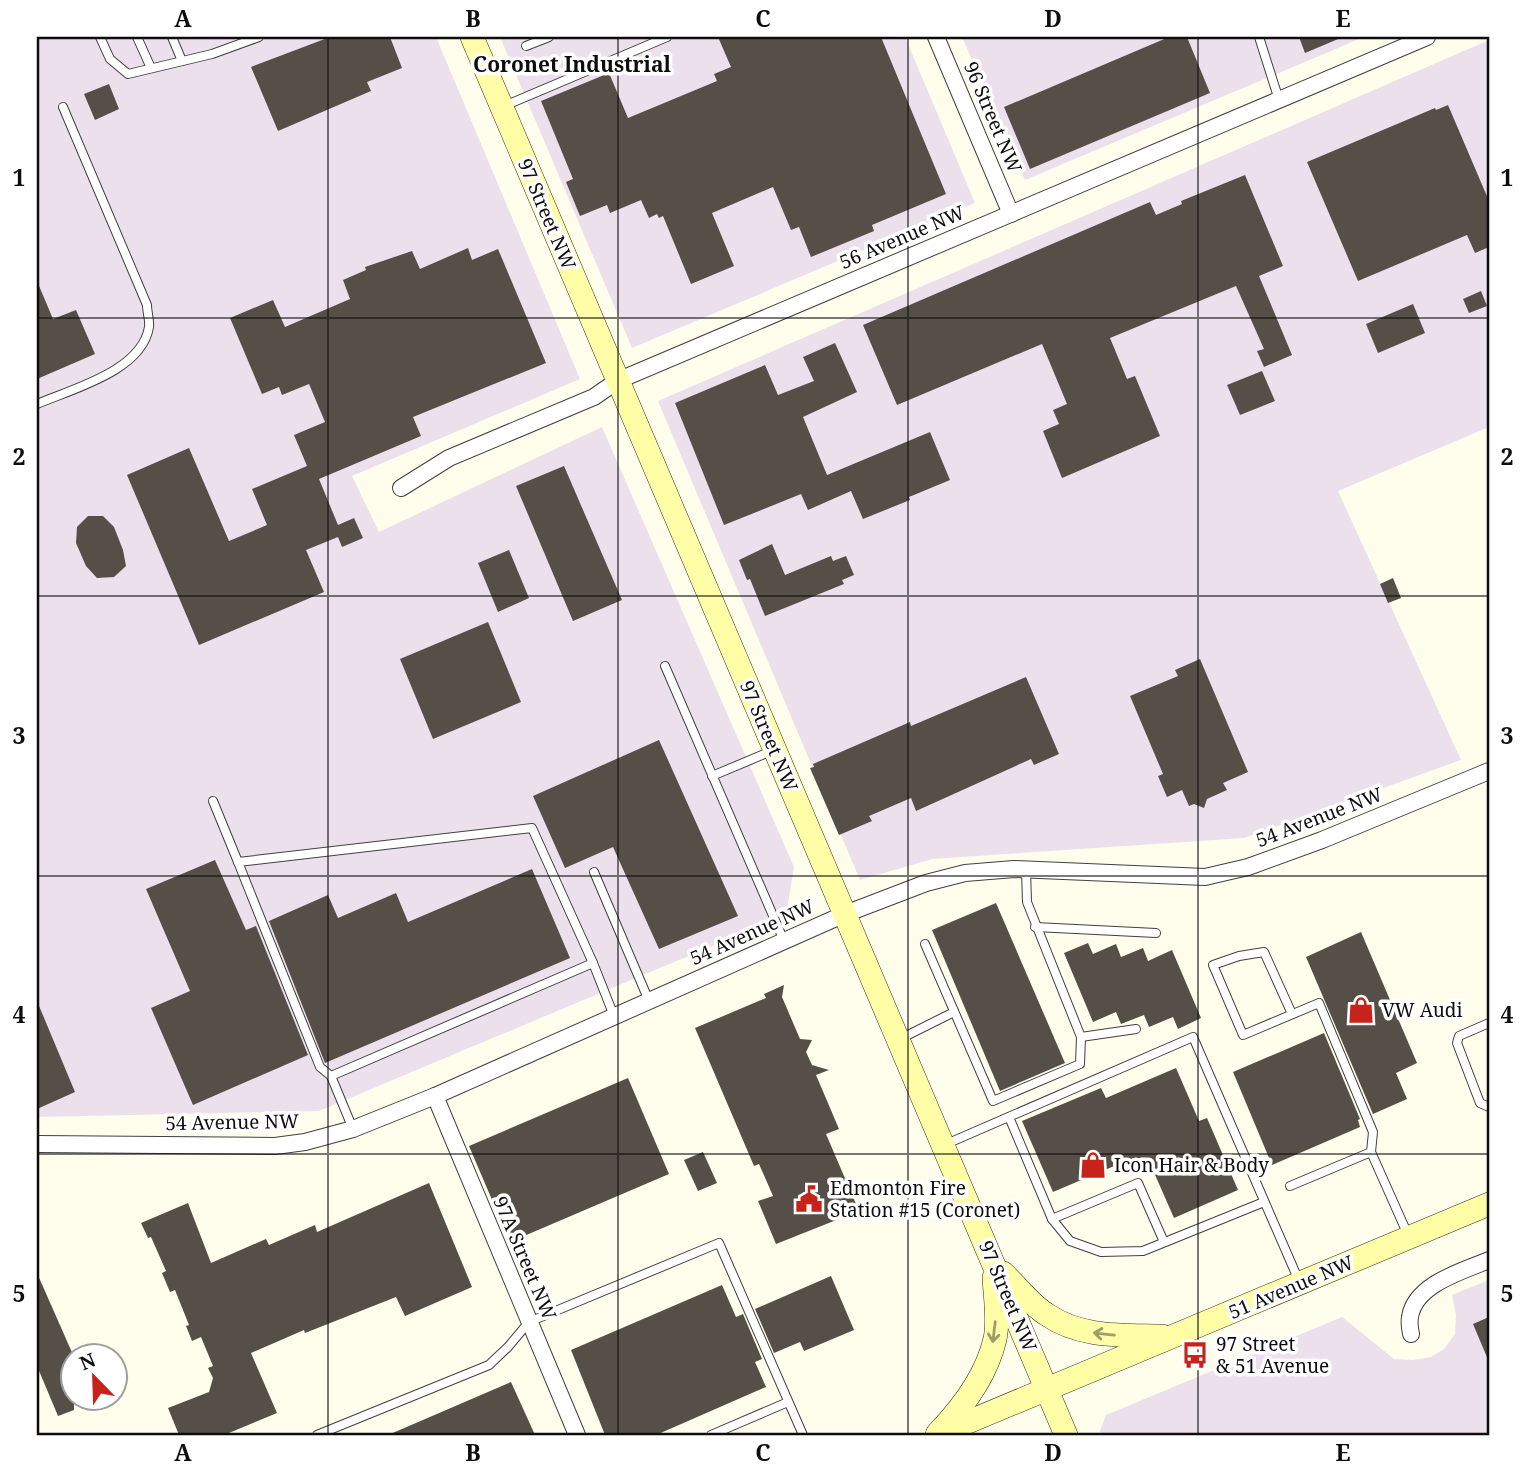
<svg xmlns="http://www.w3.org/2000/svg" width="1526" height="1472" viewBox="0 0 1526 1472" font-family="'Noto Serif',serif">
	<rect width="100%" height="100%" fill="#fffdec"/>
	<g fill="#ece0ec">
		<path d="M37,37H436L580,379L352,476L379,532L602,427L794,867L786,915L319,1111L37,1117Z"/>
		<path d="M500,37H905L975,203L632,348Z"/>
		<path d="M962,37H1364L1025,180Z"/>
		<path d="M1489,40V427L1338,491L1461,760L1244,838L932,859L860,880L658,401Z"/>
		<path d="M1489,1280V1435H1102L1100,1431L1106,1415L1342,1317L1394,1359L1413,1360L1431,1357L1444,1349L1455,1334L1456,1315L1452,1295Z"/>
	</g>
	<g fill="#564f48">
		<path d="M330,37H390L402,68L367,82L371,91L278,131L251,67Z"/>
		<path d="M718,37H881L946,194L872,225L874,231L811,257L799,227L791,230L773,187L712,213L734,266L691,284L663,216L659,218L657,214L649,218L641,200L610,213L607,205L580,216L566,182L573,179L541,101L609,73L628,118L717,81L714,74L731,67Z"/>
		<path d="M1169,37H1187L1210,93L1030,169L1004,107Z"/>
		<path d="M1299,37H1343L1305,53Z"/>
		<path d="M109,84L119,109L95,120L84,94Z"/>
		<path d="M1448,105L1489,201V247L1475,253L1467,235L1358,281L1307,162L1435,108L1436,110Z"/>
		<path d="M1245,175L1283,266L1259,276L1292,355L1264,367L1257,351L1264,349L1236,286L1110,338L1127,379L1135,376L1160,436L1062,478L1043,431L1059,424L1053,410L1067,404L1042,344L897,405L863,325L1150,202L1156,215L1182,204L1181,201Z"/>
		<path d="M468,248L472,260L498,249L546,363L413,417L421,436L319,479L338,525L354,518L363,538L342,547L338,537L306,550L324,592L199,645L127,475L189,448L229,541L267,525L252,489L307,466L294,435L325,422L309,384L282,395L279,387L262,394L230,318L273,300L285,327L350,299L343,280L366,270L365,267L412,251L420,269Z"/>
		<path d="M37,281L53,319L76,310L95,354L37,379Z"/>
		<path d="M1481,291L1487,306L1469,313L1463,299Z"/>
		<path d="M1413,304L1425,333L1378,353L1366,324Z"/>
		<path d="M835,343L857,392L803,417L827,475L930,432L950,480L909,497L910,500L863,519L851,491L808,510L801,494L724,525L675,403L765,365L778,395L814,381L803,357Z"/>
		<path d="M1262,371L1275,401L1240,415L1227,385Z"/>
		<path d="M564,466L622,600L573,621L516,486Z"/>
		<path d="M88,516H103L114,527L123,550L126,566L114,577L97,578L86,566L76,543L77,527Z"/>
		<path d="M772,544L785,575L831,556L833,561L846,556L854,575L842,580L844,584L765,616L750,579L747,580L739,560Z"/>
		<path d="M509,550L529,598L498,612L478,563Z"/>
		<path d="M1393,578L1401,598L1388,603L1380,584Z"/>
		<path d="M488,622L521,702L433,739L400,659Z"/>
		<path d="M1200,659L1248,772L1223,783L1227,790L1207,799L1204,808L1194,804L1189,806L1182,790L1167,797L1158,776L1163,774L1130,696L1178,676L1175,670Z"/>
		<path d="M1026,677L1059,754L1034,765L1031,759L916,811L911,798L869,816L872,821L839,835L810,768L814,767L813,764L910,722L911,726Z"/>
		<path d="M659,740L738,916L659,949L613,847L565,868L533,796Z"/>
		<path d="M215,860L246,930L256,926L308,1055L193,1105L151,1008L190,991L146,889Z"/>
		<path d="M532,869L570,958L325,1063L269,921L328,895L338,918L396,893L408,922Z"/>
		<path d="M996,903L1065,1063L1000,1091L932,930Z"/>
		<path d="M1361,932L1417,1063L1396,1073L1407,1099L1373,1114L1306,957Z"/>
		<path d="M1088,943L1093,954L1116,944L1121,957L1143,948L1148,961L1172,950L1201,1018L1178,1029L1173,1017L1149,1027L1144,1015L1121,1024L1116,1012L1093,1022L1064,953Z"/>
		<path d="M784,985L782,997L800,1039L812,1040L806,1052L812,1065L829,1070L816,1075L839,1129L826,1134L859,1211L776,1244L758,1201L773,1196L759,1164L754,1166L695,1028L766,998L764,994Z"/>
		<path d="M37,1001L75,1092L37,1109Z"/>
		<path d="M1324,1033L1360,1119L1358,1120L1360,1127L1272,1165L1233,1072Z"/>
		<path d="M1176,1068L1199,1121L1207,1118L1238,1190L1174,1218L1149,1161L1130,1169L1126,1161L1053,1192L1022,1121L1101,1088L1106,1098Z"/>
		<path d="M628,1078L669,1174L510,1242L469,1146Z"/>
		<path d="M703,1152L717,1183L698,1191L684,1160Z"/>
		<path d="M429,1183L472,1287L405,1316L396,1297L305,1333L304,1330L251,1353L277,1413L224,1435H179L168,1408L209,1392L213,1378L208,1368L213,1366L201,1337L192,1341L186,1326L189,1325L175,1290L170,1292L162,1273L166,1271L151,1237L148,1238L141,1223L188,1203L211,1263L266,1239L269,1245L315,1225L317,1232Z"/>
		<path d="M37,1273L74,1357V1410L58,1416L37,1366Z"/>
		<path d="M831,1276L854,1330L804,1351L800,1342L774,1353L755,1309Z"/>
		<path d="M722,1285L736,1317L743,1314L762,1359L755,1362L766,1387L656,1435H605L571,1350Z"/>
		<path d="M1489,1317V1362L1473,1324Z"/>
		<path d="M511,1382L535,1435H388Z"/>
	</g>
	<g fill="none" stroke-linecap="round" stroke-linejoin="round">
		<defs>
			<g id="lane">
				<path d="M100,37L110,59L128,74L212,54L259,37"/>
				<path d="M137,37L151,68"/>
				<path d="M172,37L182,61"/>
				<path d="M1259,37L1279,100"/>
				<path d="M526,46L549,37"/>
				<path d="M504,106L667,37"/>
				<path d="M37,404C72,389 142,371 149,327C150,321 147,312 147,305L63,107"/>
				<path d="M665,666L784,941"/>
				<path d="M712,776L774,750"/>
				<path d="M213,801L238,862"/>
				<path d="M594,872L649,1001"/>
				<path d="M1035,927L1156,933"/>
				<path d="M925,944L993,1101L1080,1064L1081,1037L1027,902L1026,870"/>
				<path d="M1292,1014L1264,952L1239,956L1213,965L1243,1035L1319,1003L1373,1132L1371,1152"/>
				<path d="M1489,1023L1459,1036L1457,1043L1480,1103L1489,1107"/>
				<path d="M1081,1037L1136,1029"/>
				<path d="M900,1039L954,1012"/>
				<path d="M331,1076L320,1067L238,862L532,828L593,963"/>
				<path d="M1009,1117L1052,1219L1070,1241L1101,1252L1143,1251L1264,1202"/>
				<path d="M353,1129L331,1076L593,963L614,1016"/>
				<path d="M944,1145L1193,1037L1299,1281"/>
				<path d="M1290,1186L1371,1152L1408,1235"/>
				<path d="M1052,1219L1138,1183L1164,1242"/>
				<path d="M317,1435L489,1365L508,1347L529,1322L719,1243L803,1435"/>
				<path d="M711,1435L788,1402"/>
			</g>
			<g id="street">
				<path d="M936,37L1011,214"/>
				<path d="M401,488L449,458L594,397L617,381L1427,37"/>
				<path d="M435,1096L577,1435"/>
				<path d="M37,1144L275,1146L305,1142L353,1129L435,1096L845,914L926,883L965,873L1014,869L1205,877L1248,867L1322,840L1489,771"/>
				<path d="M1411,1334C1410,1329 1409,1322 1410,1317C1415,1284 1463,1271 1489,1260"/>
			</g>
			<g id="secondary">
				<path d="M472,37L1066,1435"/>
				<path d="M1003,1273C1017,1286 1030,1304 1046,1314C1080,1338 1122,1335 1162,1336"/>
				<path d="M938,1433C962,1408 987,1374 995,1339C999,1320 995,1297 994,1278"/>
				<path d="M937,1435L1489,1204"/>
			</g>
		</defs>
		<use href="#lane" stroke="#404040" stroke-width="10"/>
		<use href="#street" stroke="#404040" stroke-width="18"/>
		<use href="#secondary" stroke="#2f2f2f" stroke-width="24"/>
		<use href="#lane" stroke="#fff" stroke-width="8"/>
		<use href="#street" stroke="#fff" stroke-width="16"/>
		<use href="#secondary" stroke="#fffea7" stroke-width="23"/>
	</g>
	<defs><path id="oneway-shaft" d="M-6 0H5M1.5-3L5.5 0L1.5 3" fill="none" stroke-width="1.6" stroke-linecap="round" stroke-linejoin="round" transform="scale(1.75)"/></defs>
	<g stroke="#9e9e69">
		<use href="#oneway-shaft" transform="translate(994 1332) rotate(97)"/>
		<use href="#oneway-shaft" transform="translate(1104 1334) rotate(-174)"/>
	</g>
	<path fill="none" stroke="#0d0d0d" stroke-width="2" stroke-opacity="0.55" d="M328,37V1435M618,37V1435M908,37V1435M1198,37V1435M37,318H1489M37,596H1489M37,876H1489M37,1154H1489"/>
	<defs>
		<symbol id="shop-bare" viewBox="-9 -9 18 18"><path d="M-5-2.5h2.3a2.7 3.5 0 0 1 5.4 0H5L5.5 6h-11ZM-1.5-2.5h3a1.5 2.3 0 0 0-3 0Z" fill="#c7231b" stroke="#fff" stroke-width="2.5" paint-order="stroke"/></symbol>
		<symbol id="civic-bare" viewBox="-9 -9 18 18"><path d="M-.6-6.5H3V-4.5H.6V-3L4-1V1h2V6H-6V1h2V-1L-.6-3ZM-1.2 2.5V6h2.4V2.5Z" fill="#c7231b" stroke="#fff" stroke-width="2.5" paint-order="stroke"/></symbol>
		<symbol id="bus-bare" viewBox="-9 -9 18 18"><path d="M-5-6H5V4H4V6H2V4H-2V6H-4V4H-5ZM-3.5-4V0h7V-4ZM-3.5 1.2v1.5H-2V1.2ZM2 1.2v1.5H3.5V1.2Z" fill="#c7231b" stroke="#fff" stroke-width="2.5" paint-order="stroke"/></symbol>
	</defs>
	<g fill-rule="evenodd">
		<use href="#shop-bare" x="1342" y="991" width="38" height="38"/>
		<use href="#shop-bare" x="1074" y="1146" width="38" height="38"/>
		<use href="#civic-bare" x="790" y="1180" width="38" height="38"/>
		<use href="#bus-bare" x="1176" y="1336" width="38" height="38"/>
	</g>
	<g text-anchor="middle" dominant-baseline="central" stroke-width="7" stroke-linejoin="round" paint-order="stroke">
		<g font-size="19" fill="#0d0d0d" stroke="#fff">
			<text transform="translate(993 117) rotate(67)">96 Street NW</text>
			<text transform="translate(547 214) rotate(67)">97 Street NW</text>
			<text transform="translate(902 237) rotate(-23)">56 Avenue NW</text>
			<text transform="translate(769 736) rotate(67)">97 Street NW</text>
			<text transform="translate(1319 817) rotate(-21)">54 Avenue NW</text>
			<text transform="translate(752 932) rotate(-24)">54 Avenue NW</text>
			<text transform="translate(232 1122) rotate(-1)">54 Avenue NW</text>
			<text transform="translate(525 1258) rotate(67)">97A Street NW</text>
			<text transform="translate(1291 1287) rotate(-23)">51 Avenue NW</text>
			<text transform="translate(1008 1296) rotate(67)">97 Street NW</text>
		</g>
		<g font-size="19" fill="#0d0d0d" stroke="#fff" text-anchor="start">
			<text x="1382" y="1010">VW Audi</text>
			<text x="1114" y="1165">Icon Hair &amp; Body</text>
			<text x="830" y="1188">Edmonton Fire<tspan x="830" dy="22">Station #15 (Coronet)</tspan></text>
			<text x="1216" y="1344">97 Street<tspan x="1216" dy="22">&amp; 51 Avenue</tspan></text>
		</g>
		<g font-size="21" font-weight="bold" fill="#0d0d0d" stroke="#fff">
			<text x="572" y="64">Coronet Industrial</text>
		</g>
	</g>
	<rect width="1526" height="1472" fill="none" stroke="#ffffff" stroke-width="77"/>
	<g transform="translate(94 1377) rotate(337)"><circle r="33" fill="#ffffff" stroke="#9e9e9e" stroke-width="2"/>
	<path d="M0-5L12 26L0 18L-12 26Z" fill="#c7231b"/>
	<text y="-10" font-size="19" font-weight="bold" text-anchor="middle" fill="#0d0d0d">N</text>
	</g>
	<rect x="38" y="38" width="1450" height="1396" fill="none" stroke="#0d0d0d" stroke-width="2.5"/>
	<g font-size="23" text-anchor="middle" font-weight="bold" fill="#0d0d0d">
		<text x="183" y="27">A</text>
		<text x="473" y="27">B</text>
		<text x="763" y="27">C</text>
		<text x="1053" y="27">D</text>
		<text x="1343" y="27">E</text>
		<text x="19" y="186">1</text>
		<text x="1507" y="186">1</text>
		<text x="19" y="465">2</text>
		<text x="1507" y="465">2</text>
		<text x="19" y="744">3</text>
		<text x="1507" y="744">3</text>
		<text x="19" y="1023">4</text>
		<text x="1507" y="1023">4</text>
		<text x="19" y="1302">5</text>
		<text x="1507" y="1302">5</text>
		<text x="183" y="1461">A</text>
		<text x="473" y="1461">B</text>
		<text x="763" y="1461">C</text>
		<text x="1053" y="1461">D</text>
		<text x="1343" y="1461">E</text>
	</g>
</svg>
